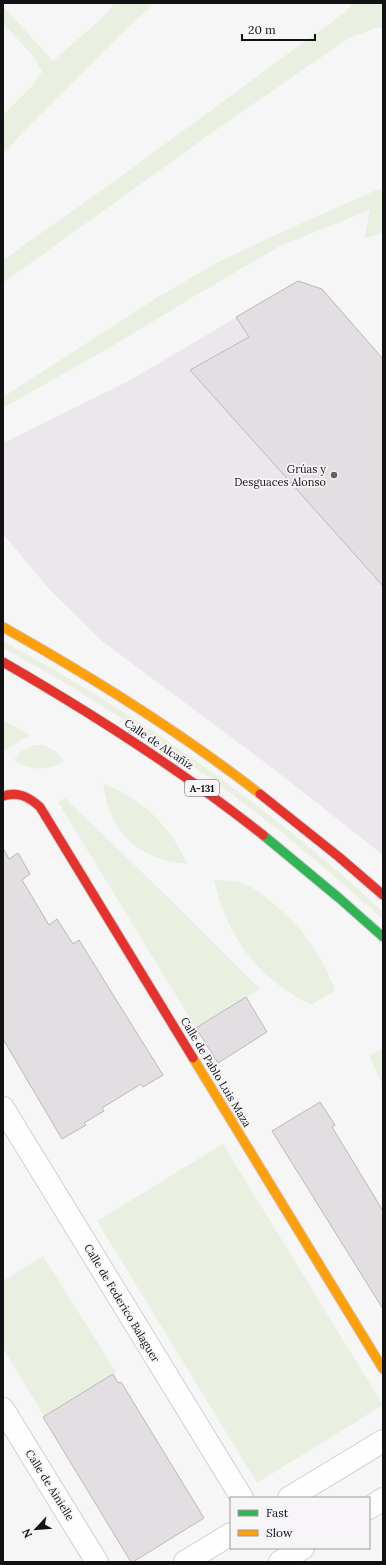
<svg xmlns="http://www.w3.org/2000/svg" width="386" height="1565" viewBox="0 0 386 1565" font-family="Lora,serif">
	<rect width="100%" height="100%" fill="#f7f6f7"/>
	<path fill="#ece7ed" d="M298,281L322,289L383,359V855L275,770L102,641L50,590L3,534V443L127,382Z"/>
	<g fill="#e9f0e2">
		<path d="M115,3H155C127,27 101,54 75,80C51,104 25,128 3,155V115L32,86L42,72L34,57L3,23V6L53,61L102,18Z"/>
		<path d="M353,3H383V28L378,27L349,38L220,127L3,283V260L120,177L345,12Z"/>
		<path d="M383,189V233L364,239L370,210L280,246L193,297L109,348L3,408V397L158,297L218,262L284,231L374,191Z"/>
		<path d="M3,641C139,715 269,806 383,912V920C269,814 140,723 3,648Z"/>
		<path d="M3,720L30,735L3,751Z"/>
		<path d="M34,745C47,744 57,750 64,761C47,772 30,771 14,760L20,752Z"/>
		<path d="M103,783C142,799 171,826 187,864C138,860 109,832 103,783Z"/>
		<path d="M65,798L176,905L260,989L196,1028L58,802Z"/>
		<path d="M214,880C224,880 232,881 242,883C253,887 264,896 273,903C303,929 321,953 335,990L312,1005C258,980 227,937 214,880Z"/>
		<path d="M383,1049V1086L369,1055Z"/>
		<path d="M223,1144L383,1405L257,1483L97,1221Z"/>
		<path d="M43,1256L116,1372L44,1416L3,1348V1281Z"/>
	</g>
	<g fill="#e3dee2" stroke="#bab9ba">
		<path d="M298,281L322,289L383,359V586L190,370L249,337L236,317Z"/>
		<path d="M3,848L9,859L18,853L30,874L22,880L49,925L57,919L73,944L79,940L163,1075L143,1087L141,1084L102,1108L104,1111L84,1123L86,1125L62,1139L3,1039Z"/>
		<path d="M246,997L267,1032L218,1063L196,1028Z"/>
		<path d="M320,1102L335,1125L332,1127L383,1211V1309L272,1131Z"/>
		<path d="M113,1374L118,1383L121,1382L204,1518L133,1562H131L43,1417Z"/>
	</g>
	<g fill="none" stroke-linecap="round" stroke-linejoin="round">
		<defs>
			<g id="street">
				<path d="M3,1108L242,1498"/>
				<path d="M3,1409L97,1562"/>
				<path d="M289,1498L383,1441"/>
				<path d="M369,1508L383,1499"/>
				<path d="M185,1562L231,1534"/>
				<path d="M280,1562L303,1548"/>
			</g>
			<path id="fast" d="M263,835L339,898L383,937"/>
			<g id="slow">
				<path d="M3,627C92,677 179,731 260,794"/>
				<path d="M193,1058L383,1369"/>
			</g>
			<g id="jam">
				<path d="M3,662C93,714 181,770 263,835"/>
				<path d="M260,794L339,857L383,895"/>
				<path d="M3,796C18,791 29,797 40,807L193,1058"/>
			</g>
		</defs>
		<use href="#street" stroke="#d1d0d1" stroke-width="24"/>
		<use href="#fast" stroke="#d1d0d1" stroke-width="11"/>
		<use href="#slow" stroke="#d1d0d1" stroke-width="11"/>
		<use href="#jam" stroke="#d1d0d1" stroke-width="11"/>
		<use href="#street" stroke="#fefefe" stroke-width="22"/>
		<use href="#fast" stroke="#30b455" stroke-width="9"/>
		<use href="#slow" stroke="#ff9f0a" stroke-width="9"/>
		<use href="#jam" stroke="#e5322d" stroke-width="9"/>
	</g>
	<circle fill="#626263" stroke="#f7f5f8" stroke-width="1.5" cx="334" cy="475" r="4"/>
	<g text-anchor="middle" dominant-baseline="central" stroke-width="3.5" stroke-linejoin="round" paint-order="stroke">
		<rect fill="#f7f5f8" stroke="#575658" stroke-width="1" x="185" y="780" width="34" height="16" rx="3"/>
		<g font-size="10" font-weight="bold" fill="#121213">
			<text x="202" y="788">A-131</text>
		</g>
		<g font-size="11" fill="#121213" stroke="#f7f5f8" text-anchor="end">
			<text x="326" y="469">Grúas y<tspan x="326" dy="13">Desguaces Alonso</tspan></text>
		</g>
		<g font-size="11" fill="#121213" stroke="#f7f5f8">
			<text transform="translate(159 744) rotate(34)">Calle de Alcañiz</text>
			<text transform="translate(216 1072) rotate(59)">Calle de Pablo Luis Maza</text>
			<text transform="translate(122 1303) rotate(59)">Calle de Federico Balaguer</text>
			<text transform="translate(50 1485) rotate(58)">Calle de Ainielle</text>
		</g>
	</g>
	<rect width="386" height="1565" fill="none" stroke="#121213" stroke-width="8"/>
	<rect x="230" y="1497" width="140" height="52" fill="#f7f5f8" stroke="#9b9a9c"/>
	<rect x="238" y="1510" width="20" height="6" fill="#30b455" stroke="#9b9a9c"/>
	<text x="266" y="1517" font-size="12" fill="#121213">Fast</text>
	<rect x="238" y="1530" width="20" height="6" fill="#ff9f0a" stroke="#9b9a9c"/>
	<text x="266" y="1537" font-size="12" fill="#121213">Slow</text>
	<g transform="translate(36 1529) rotate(244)" stroke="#f7f5f8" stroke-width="3" paint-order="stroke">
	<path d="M0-3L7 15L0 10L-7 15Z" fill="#121213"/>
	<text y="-6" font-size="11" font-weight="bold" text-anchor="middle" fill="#121213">N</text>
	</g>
	<path d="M242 34v6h73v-6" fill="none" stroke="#121213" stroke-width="2"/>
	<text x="248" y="34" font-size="12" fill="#121213" stroke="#f7f5f8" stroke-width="3" paint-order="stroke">20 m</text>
</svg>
